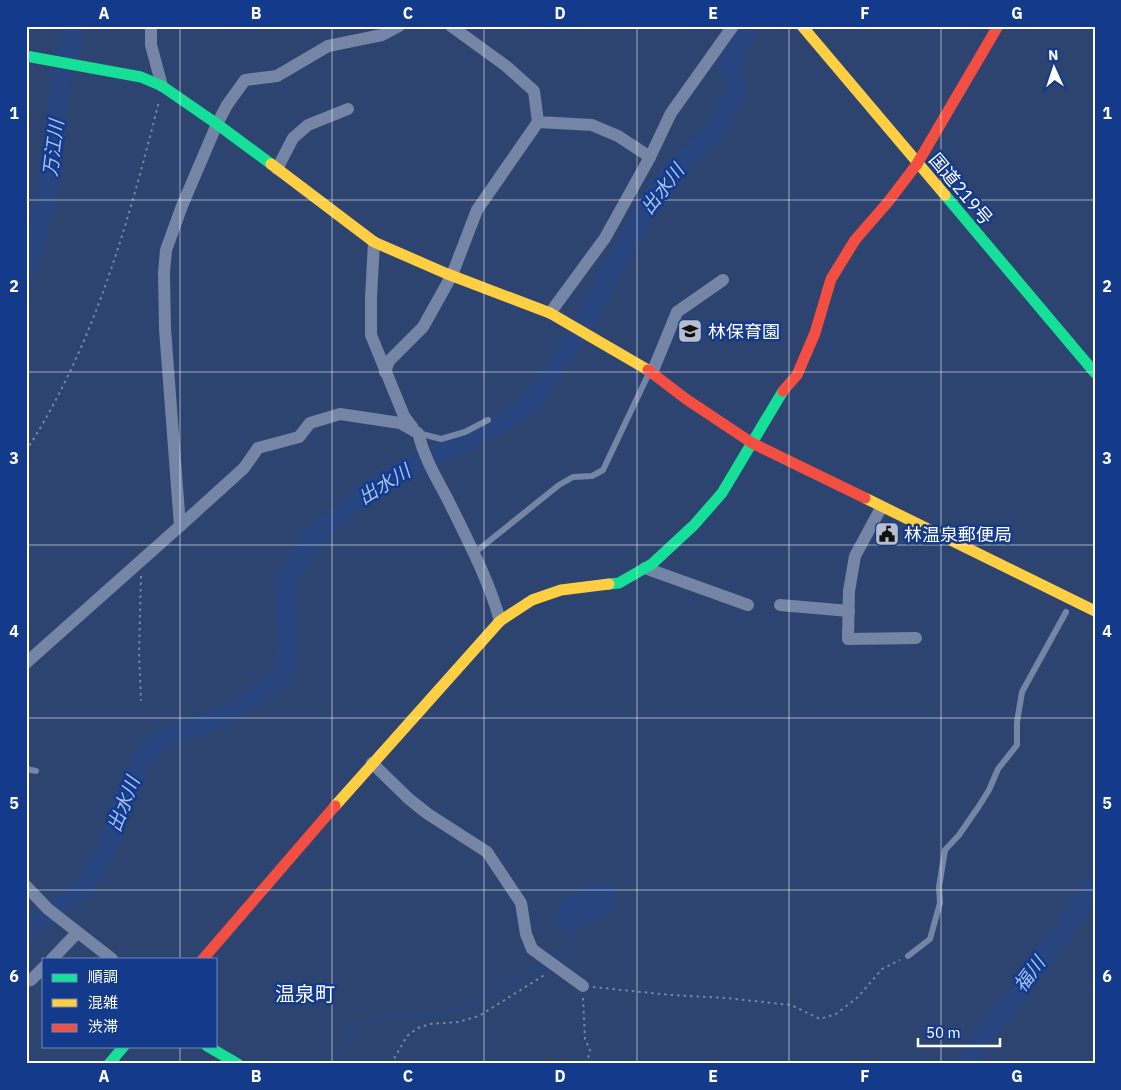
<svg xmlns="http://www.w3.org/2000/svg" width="1121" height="1090" viewBox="0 0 1121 1090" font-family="'IBM Plex Sans','Noto Sans JP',sans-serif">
	<rect width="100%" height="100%" fill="#2e4470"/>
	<path fill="#28457f" d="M612,883L616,898L612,911L592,921L567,936L554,918L561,900L584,886Z"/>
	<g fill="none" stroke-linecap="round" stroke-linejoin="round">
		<g stroke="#28457f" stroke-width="3">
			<path d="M550,959L574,944L575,928"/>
			<path d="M336,1064C340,1051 347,1037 357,1028C364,1022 387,1014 397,1014C416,1013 438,1016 457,1010C486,1000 520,979 545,963"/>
		</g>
		<g stroke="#28457f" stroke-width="20">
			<path d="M26,270L42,216L49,184L62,69L76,26"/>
			<path d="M26,932L84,887L109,842L138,766L152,748L165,738L217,719L247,702L272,683L282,672L287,659L285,579L312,539L362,495L388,479L406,468L454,447L511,417L532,402L568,349L629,240L650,199L671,173L714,132L737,90L728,64L748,26"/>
			<path d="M968,1064L980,1040L1006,1009L1095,886"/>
		</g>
		<g stroke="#7585a5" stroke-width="2" stroke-dasharray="2.5 4" stroke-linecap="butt">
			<path d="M26,451C94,346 129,221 159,101"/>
			<path d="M141,576L139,654L141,701"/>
			<path d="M593,987L671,995L726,998L791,1005L820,1019L836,1014L858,997L882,969L900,960"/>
			<path d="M583,998L585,1039L590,1050L587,1064"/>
			<path d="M391,1064L407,1036L418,1028L430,1024L458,1022L479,1016L546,974"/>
		</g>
		<g stroke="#7585a5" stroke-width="6">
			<path d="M418,433L441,439L465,432L488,420"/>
			<path d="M473,554L559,485L573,477L592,476L603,470L649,373"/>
			<path d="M26,769L36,771"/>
			<path d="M908,956L930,939L940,903L939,887L945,850L959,835L979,806L989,790L998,769L1017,745V722L1022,692L1066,612"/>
		</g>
		<g stroke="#7585a5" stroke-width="12">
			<path d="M151,26V45L162,86"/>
			<path d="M451,26L506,66L534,91L538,122L592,125L618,136L650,157"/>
			<path d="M277,169L293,138L308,125L348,109"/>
			<path d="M374,242L371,298V335L404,416L413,428"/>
			<path d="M550,313L605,238L650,157L671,113L733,26"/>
			<path d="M385,372L389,361L423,327L452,275L477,210L538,122"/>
			<path d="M652,373L677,312L723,280"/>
			<path d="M881,508L855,556L849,591L848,639L916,638"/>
			<path d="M180,526L244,468L258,448L299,437L310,423L340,414L400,423L418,433C425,460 436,477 448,500C466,537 490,582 500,621"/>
			<path d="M645,568L748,605"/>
			<path d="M780,605L849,611"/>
			<path d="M26,663L180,526L165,329L164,273L166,250L182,206L217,124L227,105L245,80L277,76L328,46L382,35L399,26"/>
			<path d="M372,763L409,799L428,814L487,852L521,903L526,934L532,949L583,986"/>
			<path d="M26,886L48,909L112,959"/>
			<path d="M52,959L77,933"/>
			<path d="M26,981L31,980L44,967"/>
		</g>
		<g stroke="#16e098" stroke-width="11">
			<path d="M26,56L141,77L162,86L217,124L271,164"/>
			<path d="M945,195L1095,373"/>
			<path d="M609,584L619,583L652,564L694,525L722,493L783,391"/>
			<path d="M207,1046L238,1064"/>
			<path d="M109,1064L124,1046"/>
		</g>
		<g stroke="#ffcf43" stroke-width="11">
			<path d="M802,26L945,195"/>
			<path d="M271,164L374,242L445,273L550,313L648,370"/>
			<path d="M865,498L1095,611"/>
			<path d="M335,806L500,621L532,600L561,590L609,584"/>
		</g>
		<g stroke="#f24e42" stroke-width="11">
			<path d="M648,370L686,399L752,443L865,498"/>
			<path d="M783,391L797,375L815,333L831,279L855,240L888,202L917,164L998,26"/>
			<path d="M203,959L335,806"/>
		</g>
	</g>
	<path fill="none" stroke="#fff" stroke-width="1" stroke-opacity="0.55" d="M180,26V959M332,26V1064M484,26V1064M637,26V1064M789,26V1064M941,26V1064M26,200H1095M26,372H1095M26,545H1095M26,718H1095M26,890H1095M180,1046V1064"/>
	<defs>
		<symbol id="school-square" viewBox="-11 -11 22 22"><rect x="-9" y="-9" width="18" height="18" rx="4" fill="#b6becd" stroke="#133a8b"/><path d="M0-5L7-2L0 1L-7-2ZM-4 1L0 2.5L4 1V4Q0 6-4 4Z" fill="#111"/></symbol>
		<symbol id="civic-square" viewBox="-11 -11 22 22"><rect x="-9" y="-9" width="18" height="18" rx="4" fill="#b6becd" stroke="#133a8b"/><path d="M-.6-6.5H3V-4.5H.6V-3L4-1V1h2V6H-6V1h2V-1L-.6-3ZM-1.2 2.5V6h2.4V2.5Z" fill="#111"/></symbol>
	</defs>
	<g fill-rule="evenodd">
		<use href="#school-square" x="676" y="317" width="28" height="28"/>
		<use href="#civic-square" x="873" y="520" width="28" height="28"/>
	</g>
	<g text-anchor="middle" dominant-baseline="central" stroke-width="5" stroke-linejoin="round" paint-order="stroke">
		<g font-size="18" fill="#fff" stroke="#133a8b">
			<text transform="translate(961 189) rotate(50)">国道219号</text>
		</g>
		<g font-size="18" fill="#fff" stroke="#133a8b" text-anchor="start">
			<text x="708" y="331">林保育園</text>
			<text x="904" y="534">林温泉郵便局</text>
		</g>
		<g font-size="19" font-style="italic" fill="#a6c2f8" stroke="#133a8b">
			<text transform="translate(53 148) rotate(-83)">万江川</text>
			<text transform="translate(662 189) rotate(-52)">出水川</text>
			<text transform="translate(384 484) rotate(-32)">出水川</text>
			<text transform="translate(123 804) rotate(-69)">出水川</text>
			<text transform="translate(1029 974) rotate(-53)">福川</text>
		</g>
		<g font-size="20" fill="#fff" stroke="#133a8b">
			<text x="305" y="993">温泉町</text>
		</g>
	</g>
	<rect width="1121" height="1090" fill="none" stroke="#133a8b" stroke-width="55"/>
	<rect x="42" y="958" width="175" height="90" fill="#133a8b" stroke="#7189b9"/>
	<rect x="52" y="974" width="25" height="8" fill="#16e098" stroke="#7189b9"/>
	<text x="88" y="982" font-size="15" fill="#ffffff">順調</text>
	<rect x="52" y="999" width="25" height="8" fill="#ffcf43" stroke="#7189b9"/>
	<text x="88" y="1008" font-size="15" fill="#ffffff">混雑</text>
	<rect x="52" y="1024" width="25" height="8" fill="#f24e42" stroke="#7189b9"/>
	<text x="88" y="1032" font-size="15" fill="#ffffff">渋滞</text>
	<g transform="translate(1054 68) rotate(357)" stroke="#133a8b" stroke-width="4" paint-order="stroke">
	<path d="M0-4L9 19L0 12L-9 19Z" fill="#ffffff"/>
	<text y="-8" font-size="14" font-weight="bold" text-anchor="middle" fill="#ffffff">N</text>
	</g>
	<path d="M918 1038v8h82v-8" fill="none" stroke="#ffffff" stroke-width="2.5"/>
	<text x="926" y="1038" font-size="15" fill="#ffffff" stroke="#133a8b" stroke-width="4" paint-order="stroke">50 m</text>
	<rect x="28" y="28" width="1066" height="1034" fill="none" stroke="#fff" stroke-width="2"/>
	<g font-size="16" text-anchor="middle" font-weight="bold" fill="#fff">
		<text x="104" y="19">A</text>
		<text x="256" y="19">B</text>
		<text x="408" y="19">C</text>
		<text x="560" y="19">D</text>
		<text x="713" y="19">E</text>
		<text x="865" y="19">F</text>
		<text x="1017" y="19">G</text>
		<text x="14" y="119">1</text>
		<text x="1107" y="119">1</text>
		<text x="14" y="292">2</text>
		<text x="1107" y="292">2</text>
		<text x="14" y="464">3</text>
		<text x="1107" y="464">3</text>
		<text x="14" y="637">4</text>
		<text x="1107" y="637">4</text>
		<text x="14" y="809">5</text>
		<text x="1107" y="809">5</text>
		<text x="14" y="982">6</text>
		<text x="1107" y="982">6</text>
		<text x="104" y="1082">A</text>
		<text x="256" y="1082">B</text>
		<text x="408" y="1082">C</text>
		<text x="560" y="1082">D</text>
		<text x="713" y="1082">E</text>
		<text x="865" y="1082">F</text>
		<text x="1017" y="1082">G</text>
	</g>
</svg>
